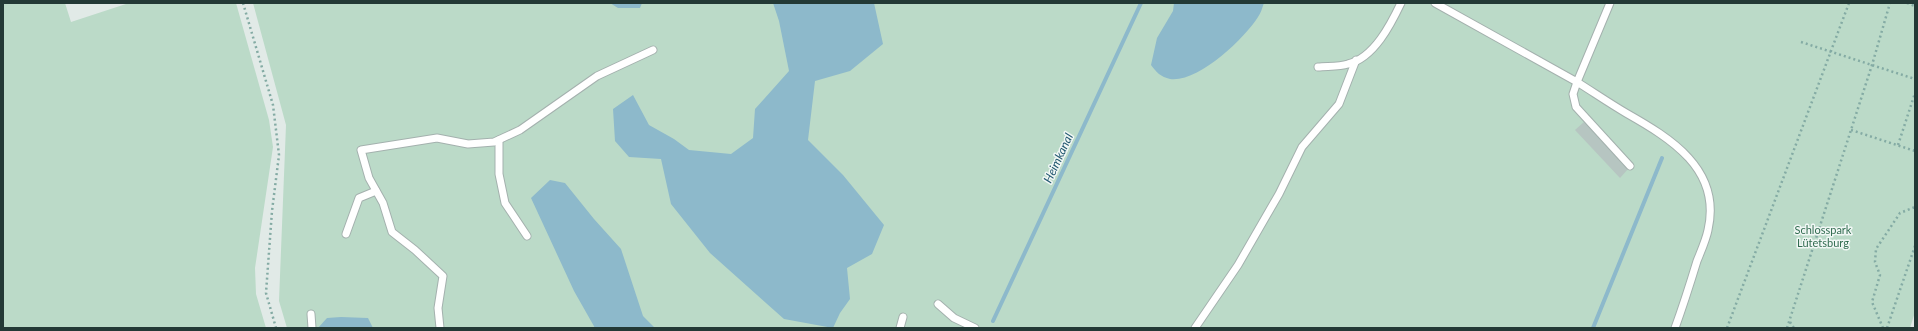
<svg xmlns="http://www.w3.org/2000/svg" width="1918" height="331" viewBox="0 0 1918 331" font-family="Lato,sans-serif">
	<rect width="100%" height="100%" fill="#e1eae7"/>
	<g fill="#bbdac8">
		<path d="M3,3H65L71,22L129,3H236L269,120L273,147L255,268L256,294L266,328H3Z"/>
		<path d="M253,3H1915V312L1910,328H287L279,301L286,125Z"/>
	</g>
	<g fill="#8db9cb">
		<path d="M610,3H642L640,8H618Z"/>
		<path d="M773,3H874L883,44L850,71L815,81L808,140L843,175L884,225L872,254L847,268L850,299L840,313L833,328L784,319L710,253L671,204L661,159L629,157L615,141L613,109L633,95L649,125L674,139L689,150L731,154L753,138L755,109L789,71L779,21Z"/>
		<path d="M1174,3H1264C1262,8 1261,13 1258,17C1244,39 1198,83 1170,79C1161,77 1156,72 1151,65L1157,38L1173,11Z"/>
		<path d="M550,180L565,183L594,219L621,249L643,316L655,328H595L574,291L531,198Z"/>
		<path d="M341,317L368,318L373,328H318L327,318Z"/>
	</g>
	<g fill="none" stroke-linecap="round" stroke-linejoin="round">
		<g stroke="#8db9cb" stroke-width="4">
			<path d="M993,321L1141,3"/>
			<path d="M1593,328L1662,158"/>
		</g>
	</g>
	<path fill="#b6c5c1" d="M1584,122L1628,169L1620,178L1575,130Z"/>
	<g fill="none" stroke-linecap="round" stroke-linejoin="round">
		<defs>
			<g id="service">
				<path d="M1435,3L1577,82L1610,3"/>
				<path d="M1318,67C1327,66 1339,67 1348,64C1374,58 1391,24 1401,3"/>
				<path d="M499,140V174L505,203L527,236"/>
				<path d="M1630,166L1576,107L1573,94L1577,82C1593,92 1609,103 1626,113C1670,138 1722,169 1708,230C1706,240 1701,251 1697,261C1690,284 1683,306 1675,328"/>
				<path d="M346,234L359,198L376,191"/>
				<path d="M938,304L954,318L975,328"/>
				<path d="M311,314L312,328"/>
				<path d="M440,328L438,308L443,276L415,250L392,232L383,203L369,178L361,150L437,138L468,144L494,142L520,130L597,76L653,50"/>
				<path d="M900,328L903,317"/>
				<path d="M1195,328L1238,265L1279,194L1302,147L1339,104L1356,60"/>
			</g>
		</defs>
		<use href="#service" stroke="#a4b1ae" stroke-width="9"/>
		<g stroke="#84aba4" stroke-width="2.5" stroke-dasharray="2 3" stroke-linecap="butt">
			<path d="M243,3L273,105L279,155L272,211L266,293L276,328"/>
			<path d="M1907,3L1915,6"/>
			<path d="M1801,42L1915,79"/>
			<path d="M1851,130L1915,151"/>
			<path d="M1898,145L1915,93"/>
			<path d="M1790,322L1794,328"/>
			<path d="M1727,328L1849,3"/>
			<path d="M1787,328L1872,65L1890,3"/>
			<path d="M1883,328L1872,302L1880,275L1875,262L1876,249L1900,213L1915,207"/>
			<path d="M1887,328L1915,246"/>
		</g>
		<use href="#service" stroke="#fff" stroke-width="7"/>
	</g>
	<g text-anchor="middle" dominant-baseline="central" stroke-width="3" stroke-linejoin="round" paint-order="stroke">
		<g font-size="11" fill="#316c50" stroke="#f1f7f5">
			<text x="1823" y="229">Schlosspark<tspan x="1823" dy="13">Lütetsburg</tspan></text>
		</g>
		<g font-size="12" font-style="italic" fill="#225870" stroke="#f1f7f5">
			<text transform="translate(1058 158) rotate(-65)">Heimkanal</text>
		</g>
	</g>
	<rect width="1918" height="331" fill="none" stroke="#233936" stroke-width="8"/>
</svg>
